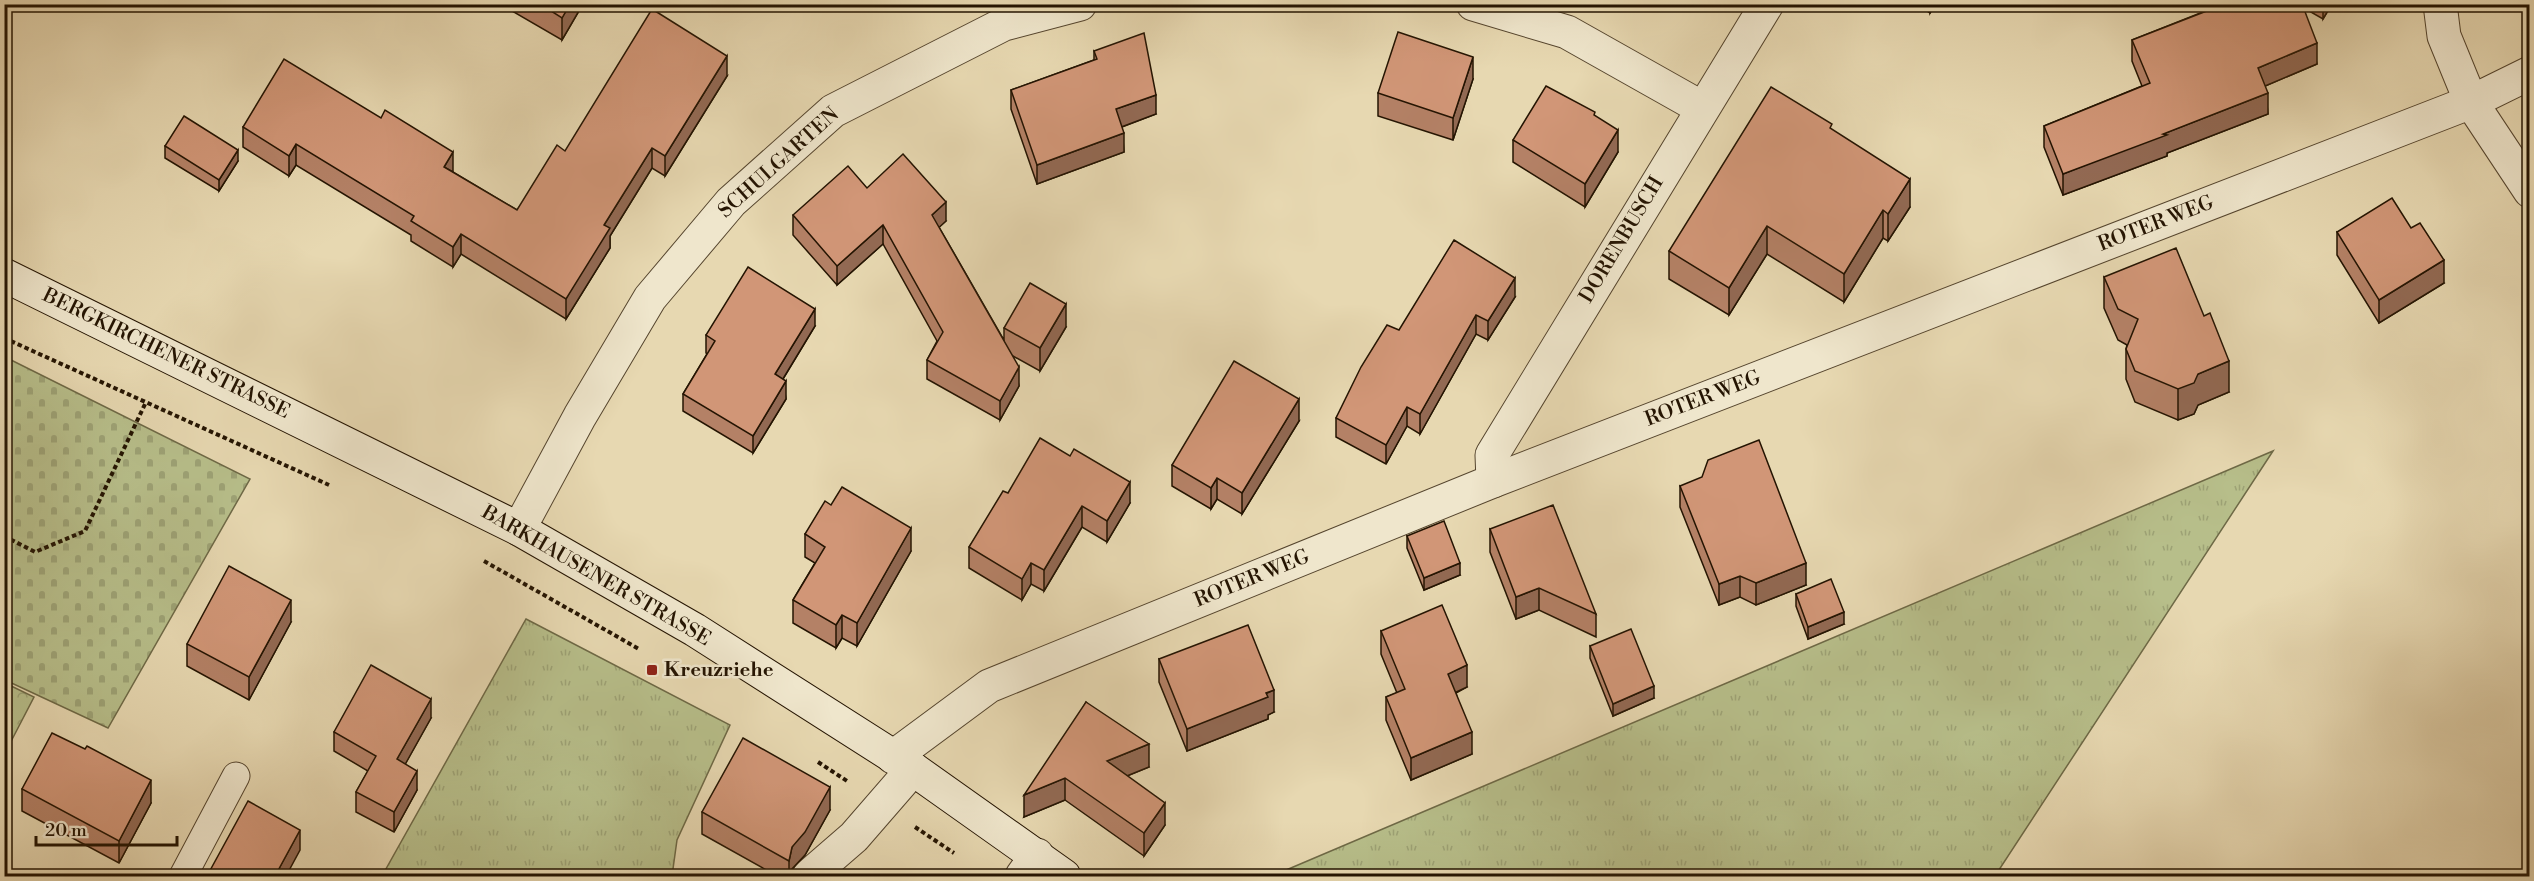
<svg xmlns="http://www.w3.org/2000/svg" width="2534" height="881" viewBox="0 0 2534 881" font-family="'Libre Bodoni',serif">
	<defs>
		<pattern id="grass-tufts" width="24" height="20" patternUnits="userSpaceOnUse" patternTransform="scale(1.5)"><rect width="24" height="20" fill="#b7be8a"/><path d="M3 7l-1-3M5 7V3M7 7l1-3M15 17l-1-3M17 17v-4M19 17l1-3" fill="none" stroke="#9da275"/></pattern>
		<pattern id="cemetery-stones" width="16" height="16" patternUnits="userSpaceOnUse" patternTransform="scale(1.5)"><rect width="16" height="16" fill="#b7be8a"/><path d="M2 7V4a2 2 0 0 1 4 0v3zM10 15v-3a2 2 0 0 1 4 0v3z" fill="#9da275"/></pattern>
		<pattern id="park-crowns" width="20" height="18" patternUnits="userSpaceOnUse" patternTransform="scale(1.5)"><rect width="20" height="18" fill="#b7be8a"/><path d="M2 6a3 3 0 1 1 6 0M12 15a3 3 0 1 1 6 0" fill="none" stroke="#9da275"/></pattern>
	</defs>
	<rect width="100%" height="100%" fill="#e7d8b1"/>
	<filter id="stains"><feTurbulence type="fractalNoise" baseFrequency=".00333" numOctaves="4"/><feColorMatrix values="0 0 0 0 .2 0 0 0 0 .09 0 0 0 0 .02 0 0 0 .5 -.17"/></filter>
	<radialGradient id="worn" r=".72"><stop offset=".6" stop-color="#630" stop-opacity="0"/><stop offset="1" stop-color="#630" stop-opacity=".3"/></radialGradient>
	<g fill="url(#grass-tufts)" stroke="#6e6946" stroke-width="1.5">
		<path d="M2273,451L1995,876H1272Z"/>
		<path d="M526,619L730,725L677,840L672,876H382Z"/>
	</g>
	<path fill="url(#cemetery-stones)" stroke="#6e6946" stroke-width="1.5" d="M5,357L250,479L108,728L5,680Z"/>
	<path fill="url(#park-crowns)" stroke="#6e6946" stroke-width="1.5" d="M5,683L34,697L5,753Z"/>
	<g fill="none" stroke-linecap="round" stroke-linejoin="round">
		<defs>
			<path id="service" d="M183,876L236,776"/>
			<g id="minor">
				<path d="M1473,4L1567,32L1702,108"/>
				<path d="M2440,4L2444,36L2471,102L2530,191"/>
				<path d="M1493,481L1492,455L1767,4"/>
				<path d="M519,529L580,416L650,298L731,202L833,111L1004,24L1080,4"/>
				<path d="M893,757L989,686L1493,481L2471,102L2530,73"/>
				<path d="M809,876L854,837L913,769"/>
				<path d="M1022,876L1037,855"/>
			</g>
			<path id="secondary" d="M4,275L519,529L695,630L913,769L1064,876"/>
		</defs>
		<use href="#service" stroke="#55452e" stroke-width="29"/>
		<use href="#minor" stroke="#55452e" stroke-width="35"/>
		<use href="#secondary" stroke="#241402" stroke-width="35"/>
		<g stroke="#241402" stroke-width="4" stroke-dasharray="4.5 3" stroke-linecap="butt">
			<path d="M4,338L329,485"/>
			<path d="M4,536L35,552L85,531L146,402"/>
			<path d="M484,561L639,649"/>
			<path d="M818,762L847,781"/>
			<path d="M915,827L954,853"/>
		</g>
		<use href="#service" stroke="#efe6cc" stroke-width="27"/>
		<use href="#minor" stroke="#efe6cc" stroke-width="33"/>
		<use href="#secondary" stroke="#efe6cc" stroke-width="33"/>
	</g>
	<g fill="#b48166" stroke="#241402" stroke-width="1.5">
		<path d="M507,4H583L562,40L507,8Z"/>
		<path d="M1916,4H1935L1930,13Z"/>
		<path d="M2213,4H2332L2323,19L2304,8L2317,64L2265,86L2268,114L2167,153V156L2063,195L2044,147V126L2142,86L2132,61V40L2213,8Z"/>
		<path d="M1094,51L1156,114L1122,127L1124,152L1037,184L1011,109V90L1094,60Z"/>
		<path d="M727,76L665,176L652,168L610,236V248L566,319L461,254L453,267L411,241V235L296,165L289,176L243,147V127L453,172L517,210L565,151Z"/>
		<path d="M1473,79L1453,140L1378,116V93Z"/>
		<path d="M1595,116L1618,152L1585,207L1513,162V140Z"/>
		<path d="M1832,130L1910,207L1888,241L1883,238L1844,302L1767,254L1729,315L1669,279V251Z"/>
		<path d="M165,146L238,161L219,191L165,158Z"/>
		<path d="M867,188L946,221L939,227L1004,340V328L1066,327L1040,371L1013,356L1019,386L1000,420L927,379V360L937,341L883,244L837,285L793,235V215Z"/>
		<path d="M2337,232L2444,283L2379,323L2337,255Z"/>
		<path d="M2104,277L2229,392L2198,405L2194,414L2178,420L2135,402L2126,379V349L2127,345L2118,340L2104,308Z"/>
		<path d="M1515,297L1488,340L1476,334L1420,434L1407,426L1386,464L1336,437V418L1399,330Z"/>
		<path d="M815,326L783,379L786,399L753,453L683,411V394L707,354L706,353V335Z"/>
		<path d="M1299,421L1242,514L1217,499L1211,509L1172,486V465Z"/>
		<path d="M1680,486L1806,585L1756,605L1740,597L1719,605L1680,507Z"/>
		<path d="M1008,493L1130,503L1107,542L1082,527L1044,591L1031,584L1022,600L969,568V547Z"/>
		<path d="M1490,529L1596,614V637L1539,610L1516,619L1490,552Z"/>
		<path d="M805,534L911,551L857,646L842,638L836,648L793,623V600L815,563L805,557Z"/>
		<path d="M1407,536L1460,575L1424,590L1407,548Z"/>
		<path d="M1796,594L1844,624L1808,639L1796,606Z"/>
		<path d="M291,622L249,700L187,666V644Z"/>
		<path d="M1381,631L1467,687L1456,693L1472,754L1411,780L1386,720V697L1397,693L1381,654Z"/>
		<path d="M1590,646L1654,698L1613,716L1590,658Z"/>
		<path d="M1159,659L1274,712L1268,715V719L1187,751L1159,682Z"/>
		<path d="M1086,702L1149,767L1127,776L1165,825L1144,856L1065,800L1024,817Z"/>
		<path d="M431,718L405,764L417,790L394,832L356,812V792L368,771L334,751V732Z"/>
		<path d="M22,789L151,803L119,863L22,811Z"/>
		<path d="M830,810L805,855L792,869L790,876H777L702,834V812Z"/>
	</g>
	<g fill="#926953" stroke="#241402" stroke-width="1.5">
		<path d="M570,4H583L562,40V18Z"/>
		<path d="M1930,4H1935L1930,13Z"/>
		<path d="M2323,4H2332L2323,19Z"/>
		<path d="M2317,43V64L2258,89V68Z"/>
		<path d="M727,56V76L665,176V156Z"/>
		<path d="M1473,57V79L1453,140V118Z"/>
		<path d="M2268,93V114L2167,153V156L2063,195V174L2163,134Z"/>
		<path d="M1156,95V114L1116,129V109Z"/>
		<path d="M1618,130V152L1585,207V184Z"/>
		<path d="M1124,133V152L1037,184V165Z"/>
		<path d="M296,144V165L289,176V156Z"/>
		<path d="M652,148V168L610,236V248L566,319V299L604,225Z"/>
		<path d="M238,150V161L219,191V180Z"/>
		<path d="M453,152V172L444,167Z"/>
		<path d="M1910,179V207L1888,241V214Z"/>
		<path d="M946,202V221L932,234V215Z"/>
		<path d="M1883,210V238L1844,302V274Z"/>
		<path d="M883,225V244L837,285V266Z"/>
		<path d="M1767,226V254L1729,315V288Z"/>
		<path d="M461,234V254L453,267V247Z"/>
		<path d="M2444,260V283L2379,323V300Z"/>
		<path d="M1515,278V297L1488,340V321Z"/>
		<path d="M1066,304V327L1040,371V348Z"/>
		<path d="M815,309V326L775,392V374Z"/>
		<path d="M1476,315V334L1420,434V414Z"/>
		<path d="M2229,361V392L2198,405L2194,414L2178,420V389L2198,374Z"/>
		<path d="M1019,367V386L1000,420V401Z"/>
		<path d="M786,381V399L753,453V436Z"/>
		<path d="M1299,399V421L1242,514V493Z"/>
		<path d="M1407,407V426L1386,464V445Z"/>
		<path d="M1217,478V499L1211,509V488Z"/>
		<path d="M1130,482V503L1107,542V521Z"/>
		<path d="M1082,506V527L1044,591V570Z"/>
		<path d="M911,528V551L857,646V623Z"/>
		<path d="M1031,563V584L1022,600V579Z"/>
		<path d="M1460,563V575L1424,590V578Z"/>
		<path d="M1806,563V585L1756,605V583Z"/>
		<path d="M1740,576V597L1719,605V584Z"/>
		<path d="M1539,588V610L1516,619V597Z"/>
		<path d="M291,600V622L249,700V677Z"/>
		<path d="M1844,612V624L1808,639V627Z"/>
		<path d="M842,615V638L836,648V625Z"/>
		<path d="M1467,665V687L1448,696V674Z"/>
		<path d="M1654,686V698L1613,716V704Z"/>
		<path d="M1274,690V712L1268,715V719L1187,751V729Z"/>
		<path d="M431,699V718L397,779V759Z"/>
		<path d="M1472,732V754L1411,780V758Z"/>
		<path d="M1149,744V767L1107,784V761Z"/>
		<path d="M417,771V790L394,832V812Z"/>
		<path d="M1065,778V800L1024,817V795Z"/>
		<path d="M151,780V803L119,863V841Z"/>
		<path d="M830,787V810L805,855L792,869L790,876H789V861L792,847Z"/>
		<path d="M1165,803V825L1144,856V833Z"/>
		<path d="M300,830V850L286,876H275Z"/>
	</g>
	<g fill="#d19677" stroke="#241402" stroke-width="1.5">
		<path d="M540,4H570L562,18Z"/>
		<path d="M2216,4H2302L2317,43L2258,68L2268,93L2163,134L2167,135L2063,174L2044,126L2150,83L2132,40L2217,7Z"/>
		<path d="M652,9L727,56L665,156L652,148L604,225L610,228L566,299L461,234L453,247L411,221L414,216L296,144L289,156L243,127L284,59L381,118L385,110L453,152L444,167L517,210L557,145L565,151Z"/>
		<path d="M1398,32L1473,57L1453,118L1378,93Z"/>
		<path d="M1144,33L1156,95L1116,109L1124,133L1037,165L1011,90L1097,59L1094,51Z"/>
		<path d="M1546,86L1595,112L1594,115L1618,130L1585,184L1513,140Z"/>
		<path d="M1771,87L1832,124L1830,128L1910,179L1888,214L1883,210L1844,274L1767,226L1729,288L1669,251Z"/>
		<path d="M184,116L238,150L219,180L165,146Z"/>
		<path d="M903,154L946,202L932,215L1019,367L1000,401L927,360L943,332L883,225L837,266L793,215L848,166L867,188Z"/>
		<path d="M2392,198L2411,228L2420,223L2444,260L2379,300L2337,232Z"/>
		<path d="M1454,240L1515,278L1488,321L1476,315L1420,414L1407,407L1386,445L1336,418L1361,367L1387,325L1399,330Z"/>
		<path d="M2176,248L2204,316L2210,313L2229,361L2198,374L2194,383L2178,389L2135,371L2126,349L2138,319L2118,309L2104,277Z"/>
		<path d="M748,267L815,309L775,374L786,381L753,436L683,394L715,341L706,335Z"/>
		<path d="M1030,283L1066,304L1040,348L1004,328Z"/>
		<path d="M1234,361L1299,399L1242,493L1217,478L1211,488L1172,465Z"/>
		<path d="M1040,438L1070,456L1074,449L1130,482L1107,521L1082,506L1044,570L1031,563L1022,579L969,547L1003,491L1008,493Z"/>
		<path d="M1759,440L1806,563L1756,583L1740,576L1719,584L1680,486L1702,477L1708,460Z"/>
		<path d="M842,487L911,528L857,623L842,615L836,625L793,600L825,547L805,534L825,501L831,505Z"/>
		<path d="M1553,505L1596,614L1539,588L1516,597L1490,529Z"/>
		<path d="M1444,521L1460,563L1424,578L1407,536Z"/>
		<path d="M229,566L291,600L249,677L187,644Z"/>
		<path d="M1831,579L1844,612L1808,627L1796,594Z"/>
		<path d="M1442,605L1467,665L1448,674L1472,732L1411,758L1386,697L1405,689L1381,631Z"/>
		<path d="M1248,625L1274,690L1266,693L1268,697L1187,729L1159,659Z"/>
		<path d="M1631,629L1654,686L1613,704L1590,646Z"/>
		<path d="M371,665L431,699L397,759L417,771L394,812L356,792L376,756L334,732Z"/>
		<path d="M1086,702L1149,744L1107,761L1165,803L1144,833L1065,778L1024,795Z"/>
		<path d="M52,733L85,749L87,746L151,780L119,841L22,789Z"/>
		<path d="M743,738L830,787L805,832L792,847L789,861L702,812Z"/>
		<path d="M248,801L300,830L275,876H207Z"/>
	</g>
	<rect fill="#8f2418" stroke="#efe6cc" stroke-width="2" x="646" y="664" width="12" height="12" rx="3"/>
	<g text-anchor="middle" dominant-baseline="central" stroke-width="5" stroke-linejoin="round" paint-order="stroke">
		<g font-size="20" fill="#241402" stroke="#efe6cc">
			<text transform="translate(779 163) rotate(-42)">SCHULGARTEN</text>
			<text transform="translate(2156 224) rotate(-21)">ROTER WEG</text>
			<text transform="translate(1622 240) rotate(-59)">DORENBUSCH</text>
			<text transform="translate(166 354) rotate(26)">BERGKIRCHENER STRASSE</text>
			<text transform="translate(1703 399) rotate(-21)">ROTER WEG</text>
			<text transform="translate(596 576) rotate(30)">BARKHAUSENER STRASSE</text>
			<text transform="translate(1252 579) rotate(-22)">ROTER WEG</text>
		</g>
		<g font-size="20" font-weight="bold" fill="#241402" stroke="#efe6cc" text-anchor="start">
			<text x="664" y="670">Kreuzriehe</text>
		</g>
	</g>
	<rect width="2534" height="881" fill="none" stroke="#e7d8b1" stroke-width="24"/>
	<rect x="6" y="6" width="2522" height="869" fill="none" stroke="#241402" stroke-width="3"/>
	<rect x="12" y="12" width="2510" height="857" fill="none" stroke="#241402" stroke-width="1.5"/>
	<path d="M36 836v9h141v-9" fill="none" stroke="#241402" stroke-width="3"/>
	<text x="45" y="836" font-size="18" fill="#241402" stroke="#efe6cc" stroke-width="4.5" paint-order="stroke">20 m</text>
	<rect width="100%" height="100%" filter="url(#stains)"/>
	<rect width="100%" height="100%" fill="url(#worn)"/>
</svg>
